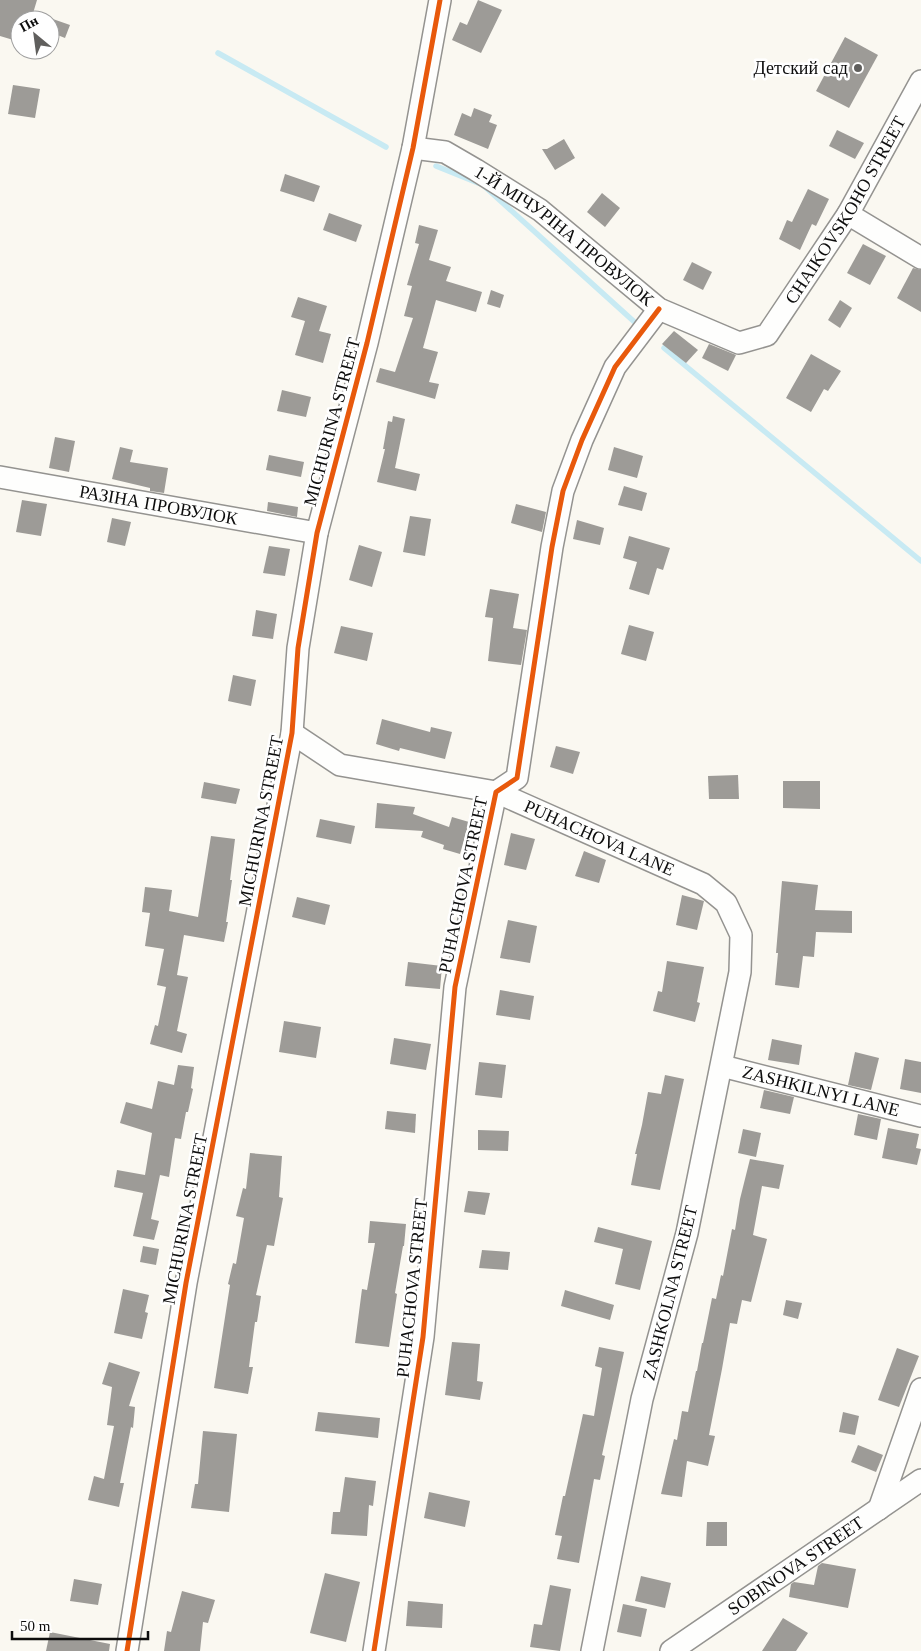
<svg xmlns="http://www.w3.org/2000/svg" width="921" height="1651" viewBox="0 0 921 1651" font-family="Georgia,serif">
	<rect width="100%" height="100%" fill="#faf8f1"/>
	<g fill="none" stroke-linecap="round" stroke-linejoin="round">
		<g stroke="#c8eaf3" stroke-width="5.5">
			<path d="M218,53L386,147"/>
			<path d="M436,166L483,185L640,327"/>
			<path d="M664,348L921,561"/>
		</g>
	</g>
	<g fill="#9d9b97">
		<path d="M0,0H37L31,20H20V42L0,36Z"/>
		<path d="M478,0L502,10L481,53L452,40L460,22L467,25Z"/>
		<path d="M50,18L70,25L65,38L50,32Z"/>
		<path d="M845,37L878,55L849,108L816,91Z"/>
		<path d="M13,85L40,89L35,118L8,114Z"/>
		<path d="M474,108L492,115L489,122L497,125L488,149L454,135L462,113L471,117Z"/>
		<path d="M837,130L864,143L855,159L829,146Z"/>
		<path d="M564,139L575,158L555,170L542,149H547Z"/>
		<path d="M285,174L320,186L314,202L280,191Z"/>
		<path d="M808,189L829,199L816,226L812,224L800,250L779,239L787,220L792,222Z"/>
		<path d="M602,193L620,208L605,227L587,212Z"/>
		<path d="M329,213L362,225L356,242L323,230Z"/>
		<path d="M419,225L438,230L429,260L451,267L446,281L482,292L476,312L436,300L423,348L438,352L429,382L439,384L435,399L376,382L380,368L395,372L413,318L404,316L412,286L407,285L419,244L415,243Z"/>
		<path d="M863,244L886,256L870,285L847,273Z"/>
		<path d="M692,262L712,272L703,290L683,280Z"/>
		<path d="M913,268L921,270V312L897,298Z"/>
		<path d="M491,290L504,295L500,308L487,304Z"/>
		<path d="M298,297L327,306L319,331L331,334L323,363L295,355L305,321L291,317Z"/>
		<path d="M840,300L852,308L840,328L828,320Z"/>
		<path d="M674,331L698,350L686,363L662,344Z"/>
		<path d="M709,344L736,355L728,371L702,358Z"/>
		<path d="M811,354L841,371L828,391L824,389L811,412L786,398Z"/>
		<path d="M282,390L311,397L306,417L277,411Z"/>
		<path d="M393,416L405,419L395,468L420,474L416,491L377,482L385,449H383L388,421L392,422Z"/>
		<path d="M55,437L75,441L69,472L49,468Z"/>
		<path d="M120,447L133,450L130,462L168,468L164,493L150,491V488L112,479Z"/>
		<path d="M614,447L643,456L637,478L608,470Z"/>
		<path d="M269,455L304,462L301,477L266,470Z"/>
		<path d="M624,486L647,493L642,511L618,505Z"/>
		<path d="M22,500L47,504L41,536L16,532Z"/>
		<path d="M268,502L298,507L297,517L267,511Z"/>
		<path d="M516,504L546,512L542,532L511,523Z"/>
		<path d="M410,516L431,519L425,556L403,552Z"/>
		<path d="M112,518L131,522L125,546L107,542Z"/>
		<path d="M577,520L604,528L600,545L573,539Z"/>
		<path d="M629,536L670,548L663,570L657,568L649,595L629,589L637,562L623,558Z"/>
		<path d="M359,545L382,552L372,587L349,580Z"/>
		<path d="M269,546L290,549L285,576L263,573Z"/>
		<path d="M490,589L519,594L513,628L527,630L521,665L488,661L493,618L485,617Z"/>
		<path d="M256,610L277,614L273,639L252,636Z"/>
		<path d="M629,625L654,632L646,661L621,654Z"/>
		<path d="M341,626L373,633L367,661L334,653Z"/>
		<path d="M233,675L256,680L251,706L228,701Z"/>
		<path d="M382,719L430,732L431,727L452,732L445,759L400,748L399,751L376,744Z"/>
		<path d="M556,746L580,752L573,774L550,767Z"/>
		<path d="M738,775L739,799H709L708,776Z"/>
		<path d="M783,781H820V809L783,808Z"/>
		<path d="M204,782L240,789L236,804L201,798Z"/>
		<path d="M377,803L415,807L413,814L449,827L452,817L469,822L460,854L443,849L444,845L421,837L423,831L375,828Z"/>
		<path d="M320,819L355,826L351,844L316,837Z"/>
		<path d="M511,833L535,839L526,870L504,865Z"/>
		<path d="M211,836L235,839L230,880H232L226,922H228L224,942L184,935L177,975L188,977L177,1031L187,1034L182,1053L150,1044L155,1025L158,1026L166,987L157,985L164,949L145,946L150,913L142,912L145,887L172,890L169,911L198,917Z"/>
		<path d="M584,851L606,860L599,883L575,876Z"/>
		<path d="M782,881L818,885L815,910L852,911V933L816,932L814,957L803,956L799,988L775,985L778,953H776Z"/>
		<path d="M682,895L704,901L697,930L676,925Z"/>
		<path d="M297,897L330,905L325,925L292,917Z"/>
		<path d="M508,920L537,926L530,963L500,958Z"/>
		<path d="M667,961L704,967L697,1002L700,1003L695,1022L653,1011L658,991L662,992Z"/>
		<path d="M408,962L442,966L440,989L405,986Z"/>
		<path d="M500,990L534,996L530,1020L496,1015Z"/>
		<path d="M284,1021L321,1027L316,1058L279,1052Z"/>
		<path d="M394,1038L431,1044L426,1070L390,1064Z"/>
		<path d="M772,1039L802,1045L799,1065L768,1060Z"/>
		<path d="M855,1052L879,1058L871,1090L848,1085Z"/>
		<path d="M905,1059L921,1062V1093L900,1089Z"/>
		<path d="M479,1062L506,1065L502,1098L475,1095Z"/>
		<path d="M178,1065L194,1067L191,1088L193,1089L188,1112H186L181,1139L175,1138L169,1177L160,1175L151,1219L159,1221L154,1240L133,1236L143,1193L114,1187L117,1170L145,1175L152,1133L120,1123L126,1102L152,1109L158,1081L174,1085Z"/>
		<path d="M665,1075L684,1079L660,1190L631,1185L637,1154H635L642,1125L648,1092L661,1094Z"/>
		<path d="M764,1090L794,1097L790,1114L760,1108Z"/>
		<path d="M387,1111L416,1114L415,1133L385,1129Z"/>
		<path d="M858,1114L881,1119L877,1140L854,1135Z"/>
		<path d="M888,1128L919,1134L916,1148L921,1149L917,1165L882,1158Z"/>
		<path d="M743,1129L761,1133L756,1157L738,1153Z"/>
		<path d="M478,1130L509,1131L508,1151L478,1150Z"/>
		<path d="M250,1153L282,1156L279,1197L283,1198L274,1246L267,1245L256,1295L261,1296L257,1322H255L249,1367H253L248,1394L214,1388L230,1285L228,1284L233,1263L236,1264L244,1218L236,1216L243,1188L246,1189Z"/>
		<path d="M750,1159L784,1165L779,1189L762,1186L753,1235L767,1239L751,1302L742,1300L737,1324L730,1323L722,1369L709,1435L715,1436L708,1466L687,1461L682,1497L661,1494L674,1439L677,1440L682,1411L688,1412L696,1371H697L702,1343H703L712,1298L716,1299L721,1275L723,1276L732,1229L735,1230L740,1199Z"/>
		<path d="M468,1191L490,1193L485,1215L464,1212Z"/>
		<path d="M370,1221L406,1224L404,1246H403L395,1293L397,1294L389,1347L355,1343L362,1289L367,1290L375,1243H368Z"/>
		<path d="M598,1227L652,1241L640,1290L615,1284L623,1249L594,1242Z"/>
		<path d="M143,1246L159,1249L156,1265L140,1262Z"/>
		<path d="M482,1250L510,1252L508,1270L479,1268Z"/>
		<path d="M123,1289L149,1295L145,1312L148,1313L142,1339L114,1333Z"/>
		<path d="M565,1290L614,1305L610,1320L561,1306Z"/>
		<path d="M786,1300L802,1303L798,1319L783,1315Z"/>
		<path d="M452,1342L480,1344L477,1381L483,1382L480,1400L445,1395Z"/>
		<path d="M599,1347L624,1352L602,1455L605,1456L600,1480L594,1479L579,1563L557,1559L562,1536L555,1535L563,1496H565L583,1414L594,1416L602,1368L595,1366Z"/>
		<path d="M897,1348L919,1356L899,1407L878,1400Z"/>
		<path d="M109,1362L140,1372L129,1406L135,1407L133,1428L131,1427L120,1483H124L119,1507L88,1500L94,1476L104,1479L114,1426L107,1425L112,1387L102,1384Z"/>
		<path d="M318,1412L380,1418L378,1438L315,1431Z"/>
		<path d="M843,1412L859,1416L855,1435L839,1432Z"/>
		<path d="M203,1431L237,1434L229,1512L191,1508L195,1484H198Z"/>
		<path d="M858,1445L883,1455L876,1472L851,1462Z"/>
		<path d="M345,1477L376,1481L373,1506L369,1505L367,1536L331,1534L333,1512H340Z"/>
		<path d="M429,1492L470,1501L465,1527L424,1518Z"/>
		<path d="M707,1522H727V1546H706Z"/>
		<path d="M822,1563L856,1569L848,1608L789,1597L791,1584L794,1582L814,1585L818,1566Z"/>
		<path d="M325,1573L360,1582L346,1642L310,1633Z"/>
		<path d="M641,1576L671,1583L665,1608L635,1601Z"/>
		<path d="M74,1579L102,1584L98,1605L70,1601Z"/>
		<path d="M550,1585L571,1589L560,1651L530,1647L534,1624L542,1625Z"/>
		<path d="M182,1591L215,1600L208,1623L203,1622L200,1651H164L167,1631L171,1632Z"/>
		<path d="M408,1601L443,1604L442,1628L406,1626Z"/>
		<path d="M623,1604L647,1609L641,1637L617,1632Z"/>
		<path d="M783,1618L808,1633L796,1651H762Z"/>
		<path d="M50,1632L110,1644L109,1651H46Z"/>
	</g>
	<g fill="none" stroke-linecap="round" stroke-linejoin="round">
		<defs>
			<g id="street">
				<path id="s1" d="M413,148L445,152L476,170L540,210L659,309L739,343L767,335L848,214L921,81"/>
				<path d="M848,214L921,258"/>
				<path id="s2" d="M0,477L317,533"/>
				<path id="s3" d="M292,733L340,765L496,792L703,884L726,903L741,935L740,972L687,1233L642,1399L592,1651"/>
				<path id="s4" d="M722,1066L921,1116"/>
				<path d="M879,1509L921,1389"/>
				<path d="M127,1651L186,1283L292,733L298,648L317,533L367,343L413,148L440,0"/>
				<path d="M374,1651L423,1337L455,987L496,792L517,778L552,547L563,491L582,440L615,367L659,309"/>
				<path id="s5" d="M671,1651L921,1480"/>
			</g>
		</defs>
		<use href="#street" stroke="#949390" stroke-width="24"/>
		<use href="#street" stroke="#fefefd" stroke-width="21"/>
		<defs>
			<g id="cycleway">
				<path d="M127,1651L186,1283L292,733L298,648L317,533L367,343L413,148L440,0"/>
				<path d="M374,1651L423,1337L455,987L496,792L517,778L552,547L563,491L582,440L615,367L659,309"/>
			</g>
		</defs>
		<use href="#cycleway" stroke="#fff" stroke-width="8"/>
		<use href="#cycleway" stroke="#e8590c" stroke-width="5"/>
	</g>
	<circle fill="#605f5d" stroke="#fff" stroke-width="2" cx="858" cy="68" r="5"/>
	<g text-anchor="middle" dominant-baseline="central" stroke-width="5" stroke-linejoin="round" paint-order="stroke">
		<g font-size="18" fill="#0d0d0d" stroke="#fff" text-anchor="end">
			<text x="848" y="68">Детский сад</text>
		</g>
		<g font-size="18" fill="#0d0d0d" stroke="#fff">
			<text stroke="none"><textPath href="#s1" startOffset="562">CHAIKOVSKOHO STREET</textPath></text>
			<text stroke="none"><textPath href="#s1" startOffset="178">1-Й МІЧУРІНА ПРОВУЛОК</textPath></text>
			<text transform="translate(332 422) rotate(-75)">MICHURINA STREET</text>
			<text stroke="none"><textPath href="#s2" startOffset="161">РАЗІНА ПРОВУЛОК</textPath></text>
			<text transform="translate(261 821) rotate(-79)">MICHURINA STREET</text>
			<text stroke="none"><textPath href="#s3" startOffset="329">PUHACHOVA LANE</textPath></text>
			<text transform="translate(463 885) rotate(-78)">PUHACHOVA STREET</text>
			<text stroke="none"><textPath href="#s4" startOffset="102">ZASHKILNYI LANE</textPath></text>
			<text transform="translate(185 1219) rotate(-79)">MICHURINA STREET</text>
			<text transform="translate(412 1288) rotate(-84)">PUHACHOVA STREET</text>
			<text transform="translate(670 1293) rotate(-76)">ZASHKOLNA STREET</text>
			<text stroke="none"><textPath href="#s5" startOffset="151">SOBINOVA STREET</textPath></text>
		</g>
	</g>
	<g transform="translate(35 35) rotate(331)"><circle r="24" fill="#ffffff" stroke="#9e9e9e"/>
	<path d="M0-4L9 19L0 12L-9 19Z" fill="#605f5d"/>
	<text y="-8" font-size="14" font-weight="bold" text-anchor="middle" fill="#0d0d0d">Пн</text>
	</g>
	<path d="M12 1631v8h136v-8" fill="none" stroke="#0d0d0d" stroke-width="2.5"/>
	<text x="20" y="1631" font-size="15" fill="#0d0d0d" stroke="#ffffff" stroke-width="4" paint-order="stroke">50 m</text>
</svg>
